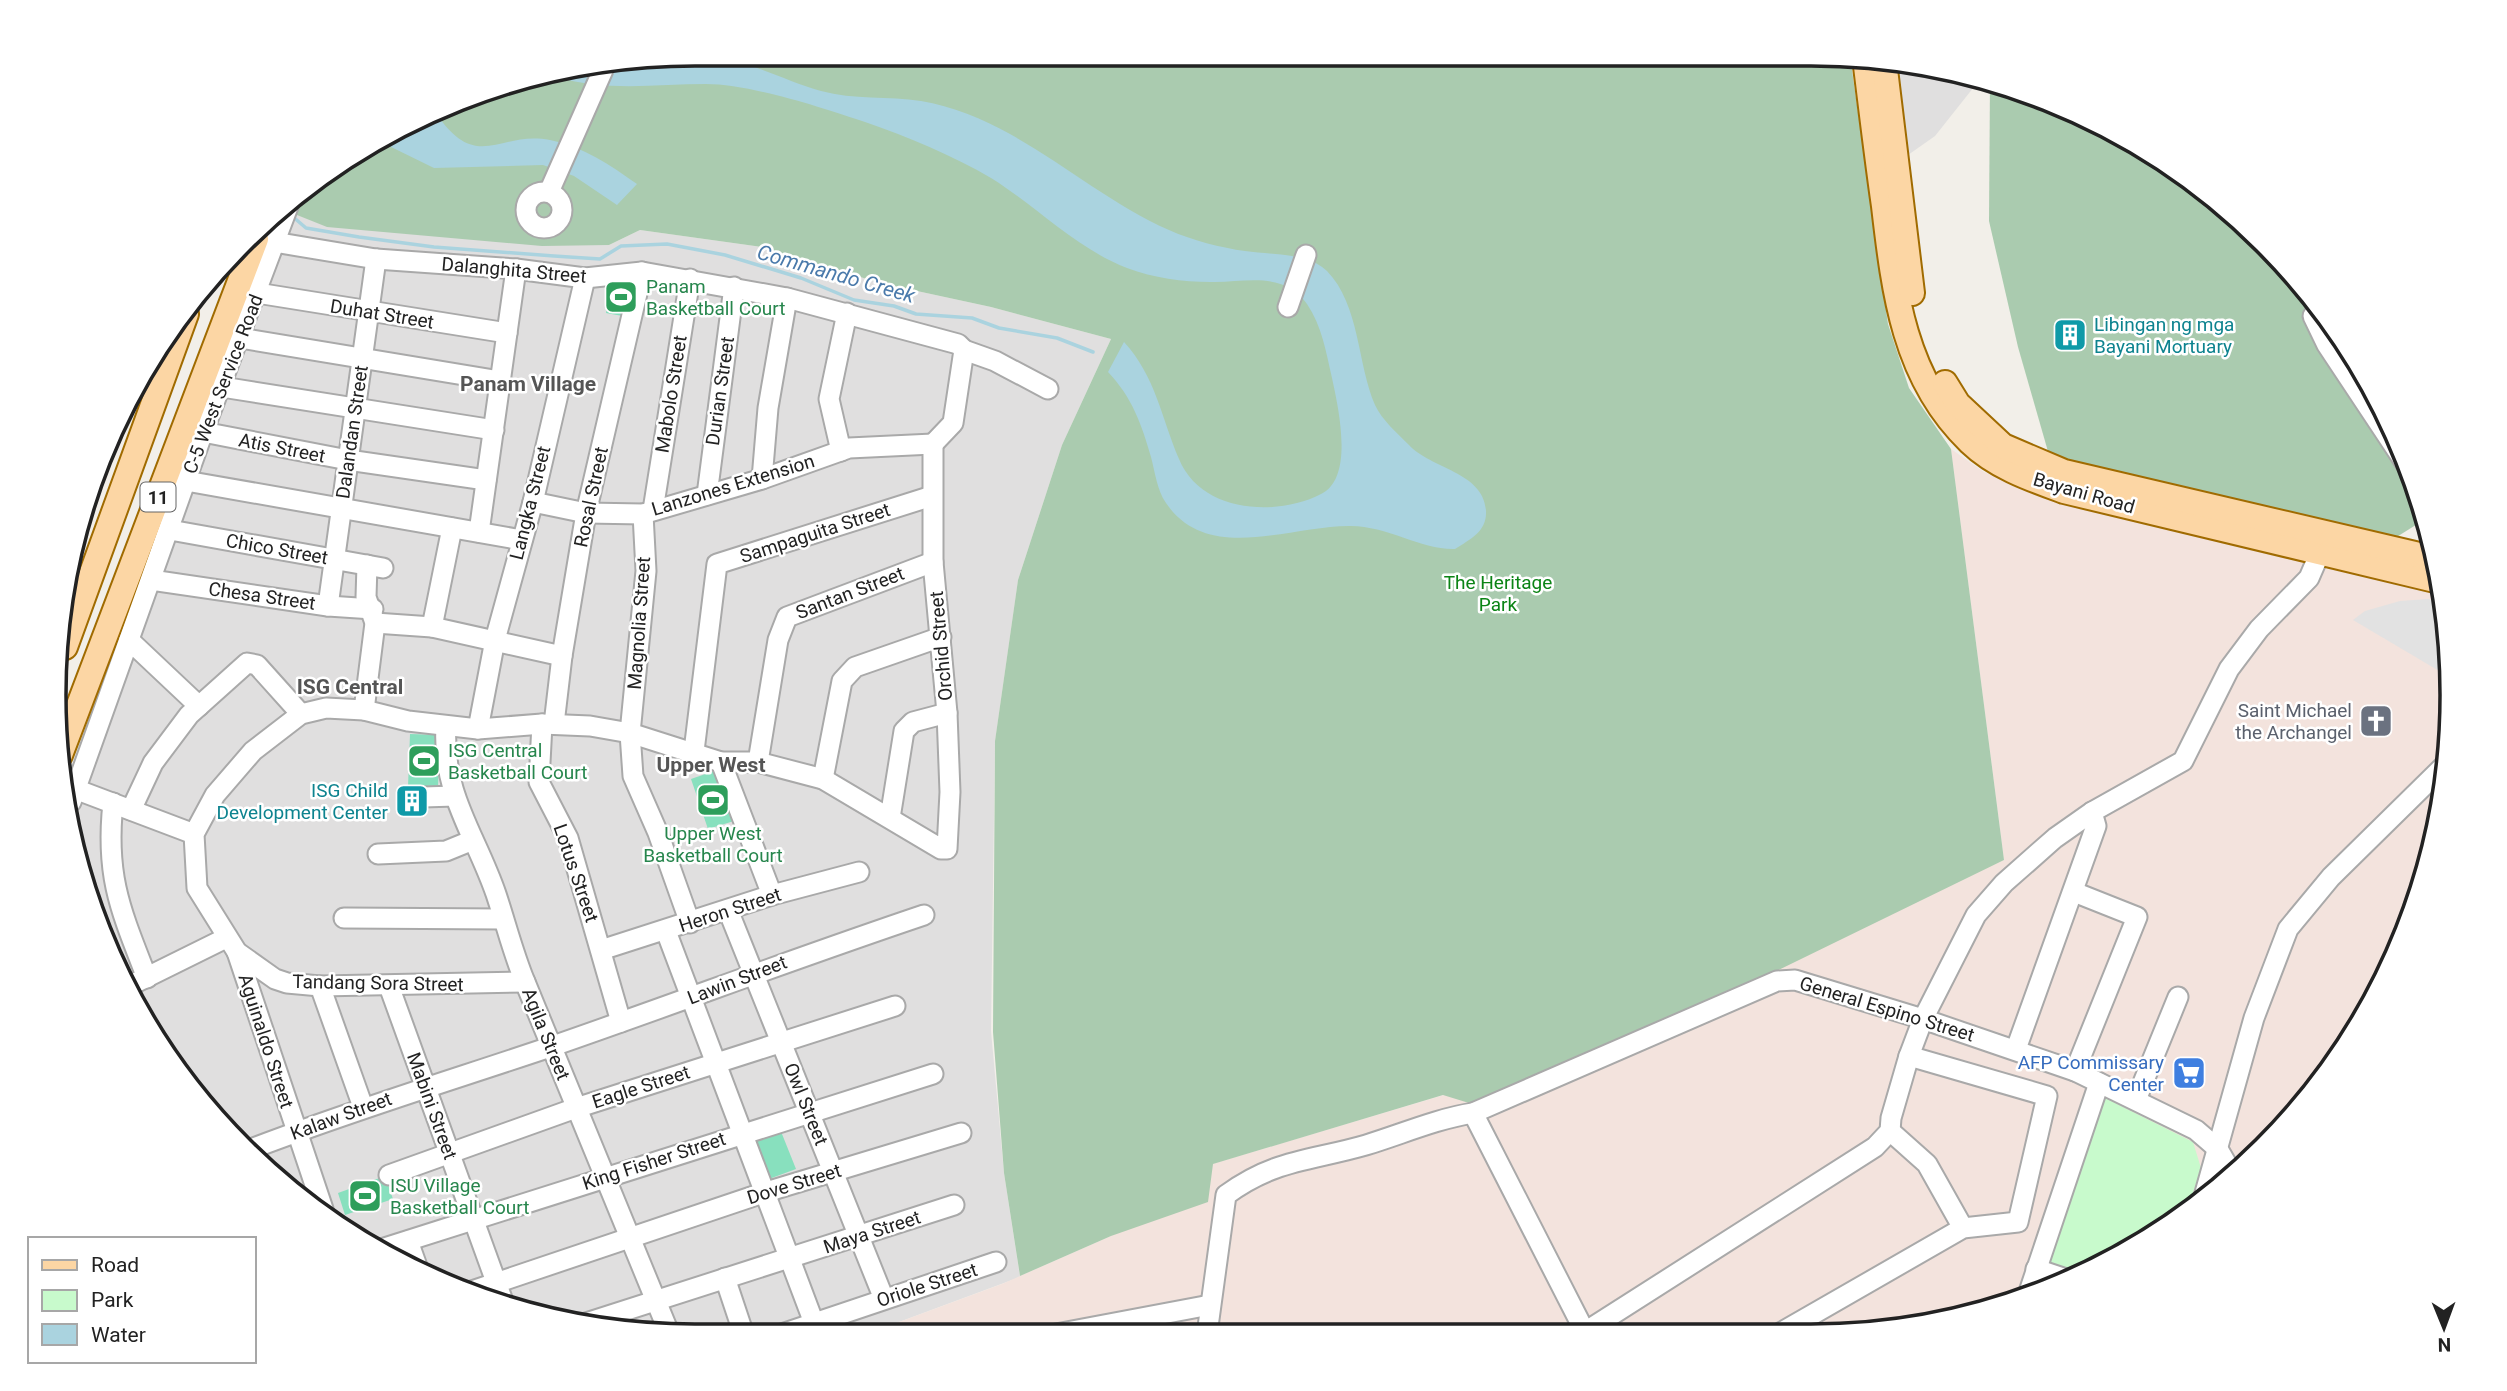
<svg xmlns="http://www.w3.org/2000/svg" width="2507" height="1391" viewBox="0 0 2507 1391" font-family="Roboto,sans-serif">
	<rect width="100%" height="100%" fill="#f2efe9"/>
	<g fill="#e0dfdf">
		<path d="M1898,63L1981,78L1935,136L1908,155Z"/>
		<path d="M292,213L609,245L640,230L762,247L880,283L991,307L1111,339L1062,445L1018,580L995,741L991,1031L1004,1173L1020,1277L864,1335H654L529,1315L375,1251L214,1119L103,941L75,820Z"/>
	</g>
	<path fill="#f3e3dd" d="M1951,449L1984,472L2025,489L2441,593L2451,653L2447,779L2419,901L2367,1016L2265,1149L2167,1229L2018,1303L1895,1331L864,1335L1002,1284L1111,1236L1212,1164L1444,1095L2004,860Z"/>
	<g fill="#aacbaf">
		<path d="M696,54L1850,56L1888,324L1909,388L1951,449L2004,860L1764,977L1469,1103L1443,1095L1213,1164L1208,1202L1111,1236L1020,1276L1004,1173L993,1032L995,741L1018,580L1062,445L1111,339L991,307L880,283L762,247L640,230L609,245L542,246L327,227L292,213L305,187L489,88Z"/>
		<path d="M1990,81L2132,140L2234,213L2320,305L2386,412L2427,518L2395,538L2165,486L2049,455L2018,347L1989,221Z"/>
	</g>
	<path fill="#c8facc" d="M2105,1098L2193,1142L2201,1168L2186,1214L2167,1229L2071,1276L2047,1269Z"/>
	<g fill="#88e0be">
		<path d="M613,276L636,281L628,317L606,313Z"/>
		<path d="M410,734L440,735L438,788L408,787Z"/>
		<path d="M717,770L734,821L708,829L691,779Z"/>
		<path d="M776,1119L796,1169L769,1179L749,1129Z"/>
		<path d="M385,1176L393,1199L345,1215L338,1193Z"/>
	</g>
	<path fill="#e2e2e2" d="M2428,599L2443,603L2451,653V678L2353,620L2365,611L2400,601Z"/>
	<g fill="#aad3df">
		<path d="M715,58C753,62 785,81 821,91C854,100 888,96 921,101C952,106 983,119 1010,134C1064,164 1113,205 1169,230C1191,240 1222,248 1245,251C1270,255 1308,252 1327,271C1360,305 1357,363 1375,405C1382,420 1397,433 1409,445C1431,469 1484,472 1486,511C1487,531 1471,539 1455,549C1422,550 1387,526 1351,526C1291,525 1208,565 1166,503C1157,490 1155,472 1151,457C1142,425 1132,397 1108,372L1124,342C1156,377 1161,417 1179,459C1201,513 1277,517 1321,494C1355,478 1338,406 1332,378C1326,352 1322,326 1307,304C1284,270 1244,283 1211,282C1182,282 1154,278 1127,268C1077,249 1036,206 991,178C952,155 908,137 865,122C824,108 750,84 706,84C657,84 606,92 557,77L664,59L682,62Z"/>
		<path d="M438,116C478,173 500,130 550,140C584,147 610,165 637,184L617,205L574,176L543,165L434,168L385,144Z"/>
	</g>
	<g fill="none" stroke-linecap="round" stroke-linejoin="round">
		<path stroke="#aad3df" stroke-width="3.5" d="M292,216L306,228L359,237L434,247L554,256L600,259L621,246L667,244L725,255L801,278L854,300L894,306L916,314L972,318L999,328L1057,338L1093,352"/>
		<defs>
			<g id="minor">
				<path d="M549,192L603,70"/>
				<circle cx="544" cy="210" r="18"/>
				<path d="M274,242L376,259L516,269L585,278L642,272L787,298L958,344L964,350L953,423L933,444"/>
				<path d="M257,293L507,333"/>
				<path d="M1288,307L1306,255"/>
				<path d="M2313,316L2327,345L2406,464"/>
				<path d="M240,338L500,381"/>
				<path d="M964,350L995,361L1048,389"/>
				<path d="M222,387L494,430"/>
				<path d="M203,432L348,460L486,480"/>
				<path d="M841,451L829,399L847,313"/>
				<path d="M762,479L768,408L787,298"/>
				<path d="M186,481L522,540"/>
				<path d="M707,495L734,287"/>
				<path d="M533,502L586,513L643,514L762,479L849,448L933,444"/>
				<path d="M653,510L690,279"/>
				<path d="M643,514L646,571L630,733L633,776L658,833L690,923"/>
				<path d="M170,530L383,568"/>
				<path d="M479,532L516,269"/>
				<path d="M151,580L328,606L373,609"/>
				<path d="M328,606L376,259"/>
				<path d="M375,623L432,627L562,656"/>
				<path d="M432,627L452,528"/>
				<path d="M129,640L199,706"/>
				<path d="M364,710L375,623L366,597L367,565"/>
				<path d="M542,724L539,782L568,838L621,1022"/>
				<path d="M554,724L562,656L586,513L642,272"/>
				<path d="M446,726C442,795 475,833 496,894C506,924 513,953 525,982L670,1335"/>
				<path d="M478,729L495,640L533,502L585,278"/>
				<path d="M694,751L717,564L932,496"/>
				<path d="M721,762L772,895"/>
				<path d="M758,762L778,640L787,617L933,562"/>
				<path d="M823,779L842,681L855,667L941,637"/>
				<path d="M67,786L194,834"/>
				<path d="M423,797L455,796"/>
				<path d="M71,802L203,432L289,204"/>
				<path d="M113,803C105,877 121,911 147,978"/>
				<path d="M131,810L153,763L189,715L247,663L257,665L301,714"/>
				<path d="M890,818L904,731L913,722L947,713"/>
				<path d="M378,854L446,851L473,840"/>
				<path d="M2074,892L2137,917L2075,1071"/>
				<path d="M728,910L884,1299"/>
				<path d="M344,918L503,919"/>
				<path d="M666,931L814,1323"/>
				<path d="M601,950L772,895L859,872"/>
				<path d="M237,952L323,1209"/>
				<path d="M525,982L320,986L287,983L275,979L237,952L197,888L194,834L215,795L253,751L301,714L326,708L364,710L408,721L478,729L542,724L590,726L630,733L721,762H758L823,779L941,849H947L950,792L947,713L933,562V444"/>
				<path d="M131,985L226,938"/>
				<path d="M320,986L363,1107"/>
				<path d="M389,986L504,1304"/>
				<path d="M2016,1049L2096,826L2092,812"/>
				<path d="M2136,1100L2178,997"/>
				<path d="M1473,1113L1585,1332"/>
				<path d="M1890,1131L1927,1164L1963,1228"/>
				<path d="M251,1149C350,1111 452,1080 553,1046C677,1003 799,957 924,915"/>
				<path d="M389,1175L576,1108L895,1006"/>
				<path d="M2203,1200L2254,1018L2288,929L2331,877L2448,762"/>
				<path d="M408,1241L418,1269"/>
				<path d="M375,1251L933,1074"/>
				<path d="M2036,1269L2066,1279"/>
				<path d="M725,1278L744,1335"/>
				<path d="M472,1291L766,1192L961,1133"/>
				<path d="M2027,1298L2099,1083"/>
				<path d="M583,1324L954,1205"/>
				<path d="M1585,1332L1875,1147L1890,1131L1891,1118L1909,1056L1923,1019L1976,915L2004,883L2055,838L2092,812L2183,761L2229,669L2259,629L2309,578L2325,541"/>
				<path d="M1782,1332L1963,1228L2018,1222L2047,1096L1909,1056"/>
				<path d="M1056,1334L1210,1305"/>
				<path d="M1207,1334L1226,1195C1275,1159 1311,1161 1366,1145C1402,1134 1436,1119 1473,1113L1777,981L1795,980L1923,1019L2075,1071L2196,1130L2218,1149L2233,1175"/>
				<path d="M779,1335L996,1262"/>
			</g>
			<g id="major">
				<path d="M1865,58C1871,107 1877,157 1884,206C1894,292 1904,379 1970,442C1996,467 2031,479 2064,491L2439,581"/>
				<path d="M1884,61L1912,293"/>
				<path d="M1945,383L1958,404L2003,446L2064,472L2436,559"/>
				<path d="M65,647L186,314"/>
				<path d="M60,755L256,239"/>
			</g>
		</defs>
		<use href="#minor" stroke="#a9a9a9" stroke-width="23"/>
		<use href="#major" stroke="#a06b00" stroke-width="28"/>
		<use href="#minor" stroke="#fff" stroke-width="19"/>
		<use href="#major" stroke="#fcd6a4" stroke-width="24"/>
	</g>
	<defs>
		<symbol id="stadium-square" viewBox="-11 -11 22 22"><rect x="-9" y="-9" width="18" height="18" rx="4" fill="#2e9e5b" stroke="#fff"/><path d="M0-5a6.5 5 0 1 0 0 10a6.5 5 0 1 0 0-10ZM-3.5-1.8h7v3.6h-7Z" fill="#fff"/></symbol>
		<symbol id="building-square" viewBox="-11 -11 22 22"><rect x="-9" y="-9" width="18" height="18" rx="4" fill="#0f9aa8" stroke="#fff"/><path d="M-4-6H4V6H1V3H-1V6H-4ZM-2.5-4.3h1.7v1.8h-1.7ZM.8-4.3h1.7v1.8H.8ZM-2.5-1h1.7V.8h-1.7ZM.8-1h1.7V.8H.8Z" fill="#fff"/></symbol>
		<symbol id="church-square" viewBox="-11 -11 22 22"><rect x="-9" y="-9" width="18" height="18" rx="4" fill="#6b7280" stroke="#fff"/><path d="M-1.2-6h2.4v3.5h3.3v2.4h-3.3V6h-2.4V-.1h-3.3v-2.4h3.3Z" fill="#fff"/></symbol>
		<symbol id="supermarket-square" viewBox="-11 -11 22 22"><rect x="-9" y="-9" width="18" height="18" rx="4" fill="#3f7fe0" stroke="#fff"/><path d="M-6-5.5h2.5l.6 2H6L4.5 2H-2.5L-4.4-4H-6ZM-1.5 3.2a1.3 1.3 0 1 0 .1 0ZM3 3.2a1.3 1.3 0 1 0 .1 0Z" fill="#fff"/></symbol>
	</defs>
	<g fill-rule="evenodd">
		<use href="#stadium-square" x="602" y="278" width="38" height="38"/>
		<use href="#building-square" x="2051" y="316" width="38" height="38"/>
		<use href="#church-square" x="2357" y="702" width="38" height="38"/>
		<use href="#stadium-square" x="405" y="742" width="38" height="38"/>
		<use href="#stadium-square" x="694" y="781" width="38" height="38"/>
		<use href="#building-square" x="393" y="782" width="38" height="38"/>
		<use href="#supermarket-square" x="2170" y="1054" width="38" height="38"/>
		<use href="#stadium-square" x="346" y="1177" width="38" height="38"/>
	</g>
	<g text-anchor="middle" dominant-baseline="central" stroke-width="5" stroke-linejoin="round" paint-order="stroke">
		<rect fill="#fff" stroke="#646464" stroke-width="2" x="140.5" y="482.5" width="35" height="29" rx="5"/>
		<g font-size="18" font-weight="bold" fill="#222">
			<text x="158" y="497">11</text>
		</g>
		<g font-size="19" fill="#222" stroke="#fff">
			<text transform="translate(514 270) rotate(5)">Dalanghita Street</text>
			<text transform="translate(382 314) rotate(9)">Duhat Street</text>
			<text transform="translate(223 384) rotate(-69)">C-5 West Service Road</text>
			<text transform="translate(720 391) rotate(-82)">Durian Street</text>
			<text transform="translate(671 394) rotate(-81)">Mabolo Street</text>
			<text transform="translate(352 432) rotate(-82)">Dalandan Street</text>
			<text transform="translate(282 448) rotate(11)">Atis Street</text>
			<text transform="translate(733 485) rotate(-17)">Lanzones Extension</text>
			<text transform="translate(2084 493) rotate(16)">Bayani Road</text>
			<text transform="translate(591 497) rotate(-78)">Rosal Street</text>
			<text transform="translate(530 503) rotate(-76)">Langka Street</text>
			<text transform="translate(815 533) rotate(-18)">Sampaguita Street</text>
			<text transform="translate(277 549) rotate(10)">Chico Street</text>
			<text transform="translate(850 593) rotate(-21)">Santan Street</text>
			<text transform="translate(262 596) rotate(8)">Chesa Street</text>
			<text transform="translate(639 623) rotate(-86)">Magnolia Street</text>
			<text transform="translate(941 646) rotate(-95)">Orchid Street</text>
			<text transform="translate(576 873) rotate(71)">Lotus Street</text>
			<text transform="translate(730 910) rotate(-18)">Heron Street</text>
			<text transform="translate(737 980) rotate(-21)">Lawin Street</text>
			<text transform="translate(378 983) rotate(1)">Tandang Sora Street</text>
			<text transform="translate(1887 1009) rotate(17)">General Espino Street</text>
			<text transform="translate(546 1034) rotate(68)">Agila Street</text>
			<text transform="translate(266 1041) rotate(72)">Aguinaldo Street</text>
			<text transform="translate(641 1087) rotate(-18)">Eagle Street</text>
			<text transform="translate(806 1104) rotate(68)">Owl Street</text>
			<text transform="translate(432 1106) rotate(70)">Mabini Street</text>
			<text transform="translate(341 1116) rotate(-20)">Kalaw Street</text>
			<text transform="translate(654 1161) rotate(-18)">King Fisher Street</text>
			<text transform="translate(794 1184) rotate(-17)">Dove Street</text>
			<text transform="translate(872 1232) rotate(-18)">Maya Street</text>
			<text transform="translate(927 1285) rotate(-18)">Oriole Street</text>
		</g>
		<g font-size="19" fill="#27864d" stroke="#fff" text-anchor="start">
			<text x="646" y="286">Panam<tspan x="646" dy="22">Basketball Court</tspan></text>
			<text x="448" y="750">ISG Central<tspan x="448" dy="22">Basketball Court</tspan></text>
			<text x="713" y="833" text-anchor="middle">Upper West<tspan x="713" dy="22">Basketball Court</tspan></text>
			<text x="390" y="1185">ISU Village<tspan x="390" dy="22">Basketball Court</tspan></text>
		</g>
		<g font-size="19" fill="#0d838f" stroke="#fff" text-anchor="start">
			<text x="2094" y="324">Libingan ng mga<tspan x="2094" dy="22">Bayani Mortuary</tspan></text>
			<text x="388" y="790" text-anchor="end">ISG Child<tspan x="388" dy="22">Development Center</tspan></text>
		</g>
		<g font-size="19" fill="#0c8416" stroke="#fff">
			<text x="1498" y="582">The Heritage<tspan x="1498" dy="22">Park</tspan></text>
		</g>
		<g font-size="19" fill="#5b616d" stroke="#fff" text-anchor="end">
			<text x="2352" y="710">Saint Michael<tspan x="2352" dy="22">the Archangel</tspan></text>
		</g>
		<g font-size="19" fill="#366cbe" stroke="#fff" text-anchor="end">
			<text x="2164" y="1062">AFP Commissary<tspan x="2164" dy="22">Center</tspan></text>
		</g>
		<g font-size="21" font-style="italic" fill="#4a7aab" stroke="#fff">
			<text transform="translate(836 274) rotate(16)">Commando Creek</text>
		</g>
		<g font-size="21" font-weight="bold" fill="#555" stroke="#fff">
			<text x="528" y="384">Panam Village</text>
			<text x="350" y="687">ISG Central</text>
			<text x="711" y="765">Upper West</text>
		</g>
	</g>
	<path d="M0 0H2507V1391H0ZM695 66H1811A629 629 0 0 1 2440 695V695A629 629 0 0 1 1811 1324H695A629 629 0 0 1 66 695V695A629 629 0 0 1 695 66Z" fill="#fff" fill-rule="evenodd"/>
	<path fill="none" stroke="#222" stroke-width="3.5" d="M695 66H1811A629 629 0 0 1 2440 695V695A629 629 0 0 1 1811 1324H695A629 629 0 0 1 66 695V695A629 629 0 0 1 695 66Z"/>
	<rect x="28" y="1237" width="228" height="126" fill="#ffffff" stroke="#a7a7a7" stroke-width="2"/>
	<rect x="42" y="1260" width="35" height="10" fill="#fcd6a4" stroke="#a7a7a7" stroke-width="2"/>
	<text x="91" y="1272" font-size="21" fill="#222222">Road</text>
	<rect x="42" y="1290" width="35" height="21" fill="#c8facc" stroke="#a7a7a7" stroke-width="2"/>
	<text x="91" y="1307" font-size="21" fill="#222222">Park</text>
	<rect x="42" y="1324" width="35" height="21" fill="#aad3df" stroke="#a7a7a7" stroke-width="2"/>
	<text x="91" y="1342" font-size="21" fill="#222222">Water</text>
	<g transform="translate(2444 1328) rotate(179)" stroke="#ffffff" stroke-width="5" paint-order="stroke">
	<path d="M0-5L12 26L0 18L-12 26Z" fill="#222222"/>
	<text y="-10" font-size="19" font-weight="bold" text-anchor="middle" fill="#222222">N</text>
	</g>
</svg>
